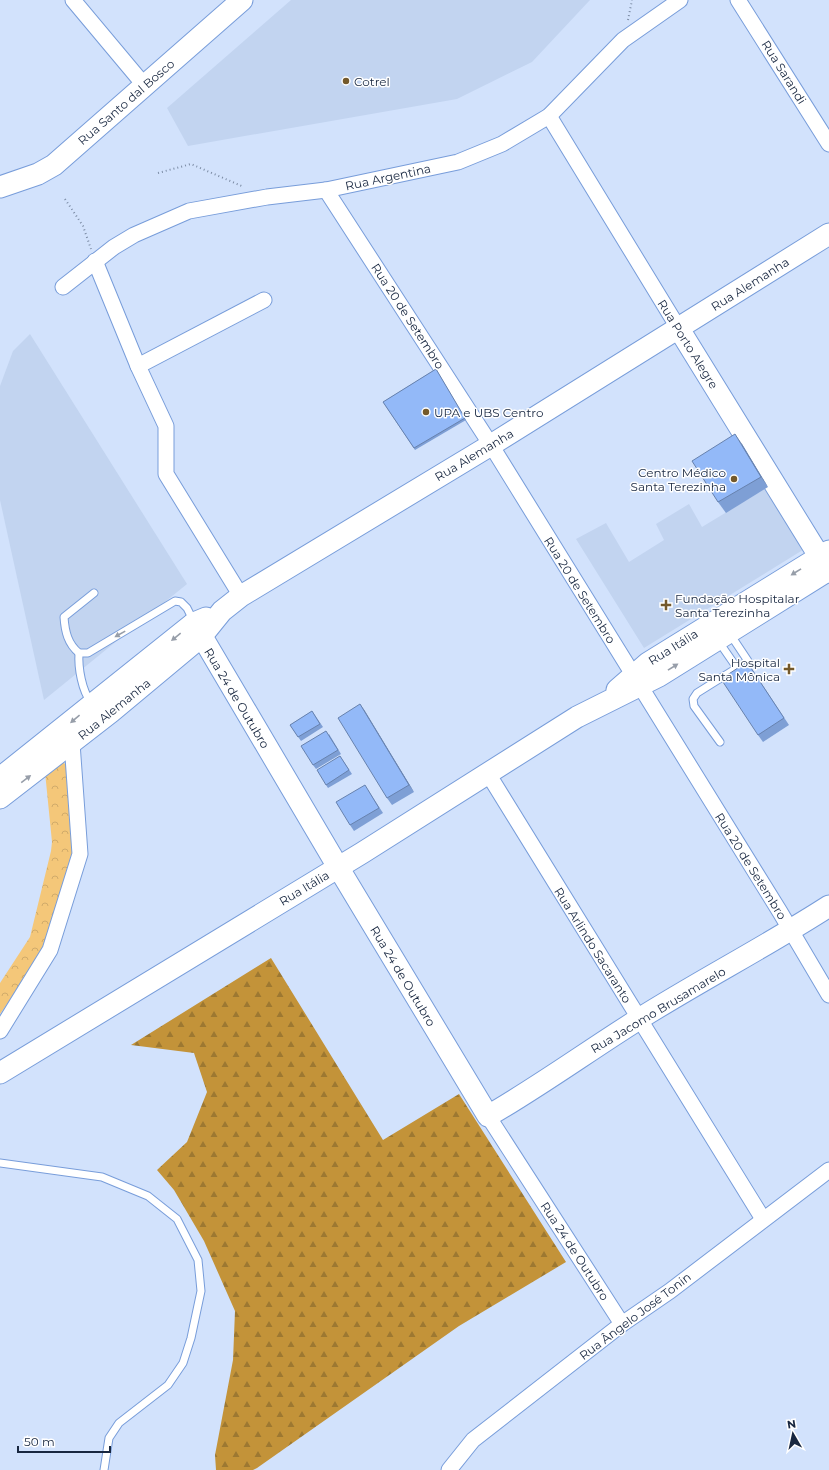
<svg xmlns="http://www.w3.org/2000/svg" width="829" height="1470" viewBox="0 0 829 1470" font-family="Montserrat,sans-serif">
	<defs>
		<pattern id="forest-firs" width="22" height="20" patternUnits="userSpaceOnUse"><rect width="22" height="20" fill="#c39339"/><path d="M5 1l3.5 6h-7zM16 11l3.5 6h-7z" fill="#9d7831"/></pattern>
		<pattern id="park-crowns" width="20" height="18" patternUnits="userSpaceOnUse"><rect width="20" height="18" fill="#f4c779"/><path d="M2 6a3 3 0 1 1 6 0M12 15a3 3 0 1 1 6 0" fill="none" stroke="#d0ab6a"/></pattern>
	</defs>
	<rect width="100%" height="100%" fill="#d2e2fc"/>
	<g fill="#c2d4f0">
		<path d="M291,0H590L532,62L457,99L188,146L167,108Z"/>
		<path d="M30,334L187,584L44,700L0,500V386L13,351Z"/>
		<path d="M768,487L806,548L644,648L576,539L606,523L629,562L664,540L656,524L689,504L702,527Z"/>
	</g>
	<path fill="url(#forest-firs)" d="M271,958L383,1140L459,1094L566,1262L459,1326L257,1468L253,1470H216L215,1455L233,1360L235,1311L204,1241L174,1190L157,1170L187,1142L207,1092L194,1053L131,1045Z"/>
	<path fill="url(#park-crowns)" d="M63,762L66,765L74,846L73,855L41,955L0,1014V983L30,937L51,851L52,842L45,772Z"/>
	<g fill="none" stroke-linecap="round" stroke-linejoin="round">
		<defs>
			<g id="lane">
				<path d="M94,593L64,617C65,632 68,644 79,653H88L175,601L181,602L187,608L194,622"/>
				<path d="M719,642L737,668"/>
				<path d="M79,653C78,668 82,691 91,702"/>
				<path d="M720,742L694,706L693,699L697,693L748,661L730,634"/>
				<path d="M0,1163L102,1177L148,1196L177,1219L198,1260L201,1291L191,1338L183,1363L168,1385L119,1423L109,1438L104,1470"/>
			</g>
			<g id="street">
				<path d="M73,0L145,86"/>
				<path d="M738,0L829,144"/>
				<path d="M549,116L679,329"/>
				<path d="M326,190L491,445L780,912L829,995"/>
				<path d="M95,261L138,366L166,426V474L241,596"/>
				<path d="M63,287L114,247L134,235L189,211L267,197L326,190L458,162L502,144L549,116L623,40L680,0"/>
				<path d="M138,366L264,300"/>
				<path d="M487,772L763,1219"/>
				<path d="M0,1031L50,950L80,854L72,743"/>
				<path d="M488,1116L622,1324"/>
				<path d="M449,1470L473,1440L622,1324L670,1291L829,1170"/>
			</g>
			<g id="secondary">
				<path d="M0,187L38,174L54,165L242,0"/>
				<path d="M679,329L829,572"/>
				<path d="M194,623L338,867L488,1116C540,1086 588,1051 639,1019C701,980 767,946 829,906"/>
				<path d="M617,690L648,663L829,551"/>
				<path d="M0,778L194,623L206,618"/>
				<path d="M0,798L111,712L201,637L222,611L241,596L491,445L829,234"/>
				<path d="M0,1073L362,853L577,717L659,676L829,570"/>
			</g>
		</defs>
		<use href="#lane" stroke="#789dda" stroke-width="9"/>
		<use href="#street" stroke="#789dda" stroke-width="17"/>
		<use href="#secondary" stroke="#789dda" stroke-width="23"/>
		<g stroke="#7c8ca5" stroke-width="2" stroke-dasharray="1 3" stroke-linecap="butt">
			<path d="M628,20L632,0"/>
			<path d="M158,173L191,164L244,187"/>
			<path d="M65,199L83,226L91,249"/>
		</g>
		<use href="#lane" stroke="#fff" stroke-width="7"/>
		<use href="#street" stroke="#fff" stroke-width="15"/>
		<use href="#secondary" stroke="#fff" stroke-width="21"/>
	</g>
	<g fill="#7e9fd5">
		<path d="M436,369L466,420L415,450L383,402Z"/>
		<path d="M742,444L768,487L726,513L718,502Z"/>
		<path d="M752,669L789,725L763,742L758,735Z"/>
		<path d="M360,704L414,792L392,805L387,798Z"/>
		<path d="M312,711L323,727L301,741L290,725Z"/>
		<path d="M329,734L341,754L316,769L313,765Z"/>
		<path d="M340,756L352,774L328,788L326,785Z"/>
		<path d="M368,790L383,813L354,831L350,825Z"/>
	</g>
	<g fill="#6782ae">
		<path d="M735,434L742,444L768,487L761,477Z"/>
		<path d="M360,704L365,711L414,792L409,785Z"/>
	</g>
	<g fill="#93b9f8" stroke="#6782ae">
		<path d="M436,369L465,418L414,448L383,402Z"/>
		<path d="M735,434L761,477L718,502L692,461Z"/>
		<path d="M747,662L784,718L758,735L721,679Z"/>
		<path d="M360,704L409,785L387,798L338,718Z"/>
		<path d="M312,711L320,724L298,737L290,725Z"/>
		<path d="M326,731L338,750L313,765L301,746Z"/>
		<path d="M340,756L349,770L326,785L317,770Z"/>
		<path d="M365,785L379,808L350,825L336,802Z"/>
	</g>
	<defs><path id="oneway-solid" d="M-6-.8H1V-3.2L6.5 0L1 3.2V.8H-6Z"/></defs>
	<g fill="#979ea9">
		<use href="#oneway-solid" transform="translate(796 572) rotate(148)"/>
		<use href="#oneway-solid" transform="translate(120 634) rotate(151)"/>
		<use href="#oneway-solid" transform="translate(176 637) rotate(141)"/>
		<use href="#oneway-solid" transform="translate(673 667) rotate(-32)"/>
		<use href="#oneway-solid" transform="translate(75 719) rotate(140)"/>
		<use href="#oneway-solid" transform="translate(26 779) rotate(-37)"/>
	</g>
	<g fill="#74592b" stroke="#fff" stroke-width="1.5">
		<circle cx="346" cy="81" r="4"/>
		<circle cx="426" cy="412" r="4"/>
		<circle cx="734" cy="479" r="4"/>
		<path d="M664 599h4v4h4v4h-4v4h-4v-4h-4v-4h4z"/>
		<path d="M787 663h4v4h4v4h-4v4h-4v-4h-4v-4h4z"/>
	</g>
	<g text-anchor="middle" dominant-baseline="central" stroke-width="3" stroke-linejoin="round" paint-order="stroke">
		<g font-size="12" fill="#182740" stroke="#fff">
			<text transform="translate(784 72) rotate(58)">Rua Sarandi</text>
			<text transform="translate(126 102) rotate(-41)">Rua Santo dal Bosco</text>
			<text transform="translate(388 177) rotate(-12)">Rua Argentina</text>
			<text transform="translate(750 284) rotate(-32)">Rua Alemanha</text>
			<text transform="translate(408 316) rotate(57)">Rua 20 de Setembro</text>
			<text transform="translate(688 344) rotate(58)">Rua Porto Alegre</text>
			<text transform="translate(474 455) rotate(-31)">Rua Alemanha</text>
			<text transform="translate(580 590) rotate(58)">Rua 20 de Setembro</text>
			<text transform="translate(673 647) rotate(-32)">Rua Itália</text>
			<text transform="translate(237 698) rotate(59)">Rua 24 de Outubro</text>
			<text transform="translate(114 709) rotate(-39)">Rua Alemanha</text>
			<text transform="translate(751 866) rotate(58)">Rua 20 de Setembro</text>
			<text transform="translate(304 888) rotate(-31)">Rua Itália</text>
			<text transform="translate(593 945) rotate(58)">Rua Arlindo Sacaranto</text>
			<text transform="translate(403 976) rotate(59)">Rua 24 de Outubro</text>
			<text transform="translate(658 1010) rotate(-31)">Rua Jacomo Brusamarelo</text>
			<text transform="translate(575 1251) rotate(57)">Rua 24 de Outubro</text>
			<text transform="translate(635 1316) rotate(-37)">Rua Ângelo José Tonin</text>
		</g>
		<g font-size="12" fill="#182740" stroke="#fff" text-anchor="start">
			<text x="354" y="81">Cotrel</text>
			<text x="434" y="412">UPA e UBS Centro</text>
			<text x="726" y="472" text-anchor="end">Centro Médico<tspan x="726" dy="14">Santa Terezinha</tspan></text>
			<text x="675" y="598">Fundação Hospitalar<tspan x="675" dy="14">Santa Terezinha</tspan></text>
			<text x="780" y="662" text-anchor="end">Hospital<tspan x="780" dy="14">Santa Mônica</tspan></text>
		</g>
	</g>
	<g transform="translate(793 1434) rotate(351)" stroke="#ffffff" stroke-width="3" paint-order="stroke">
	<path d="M0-3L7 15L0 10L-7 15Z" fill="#182740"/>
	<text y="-6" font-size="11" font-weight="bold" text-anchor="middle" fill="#182740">N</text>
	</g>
	<path d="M18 1446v6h92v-6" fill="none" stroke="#182740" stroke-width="2"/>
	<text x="24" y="1446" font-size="12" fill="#182740" stroke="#ffffff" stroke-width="3" paint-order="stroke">50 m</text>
</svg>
